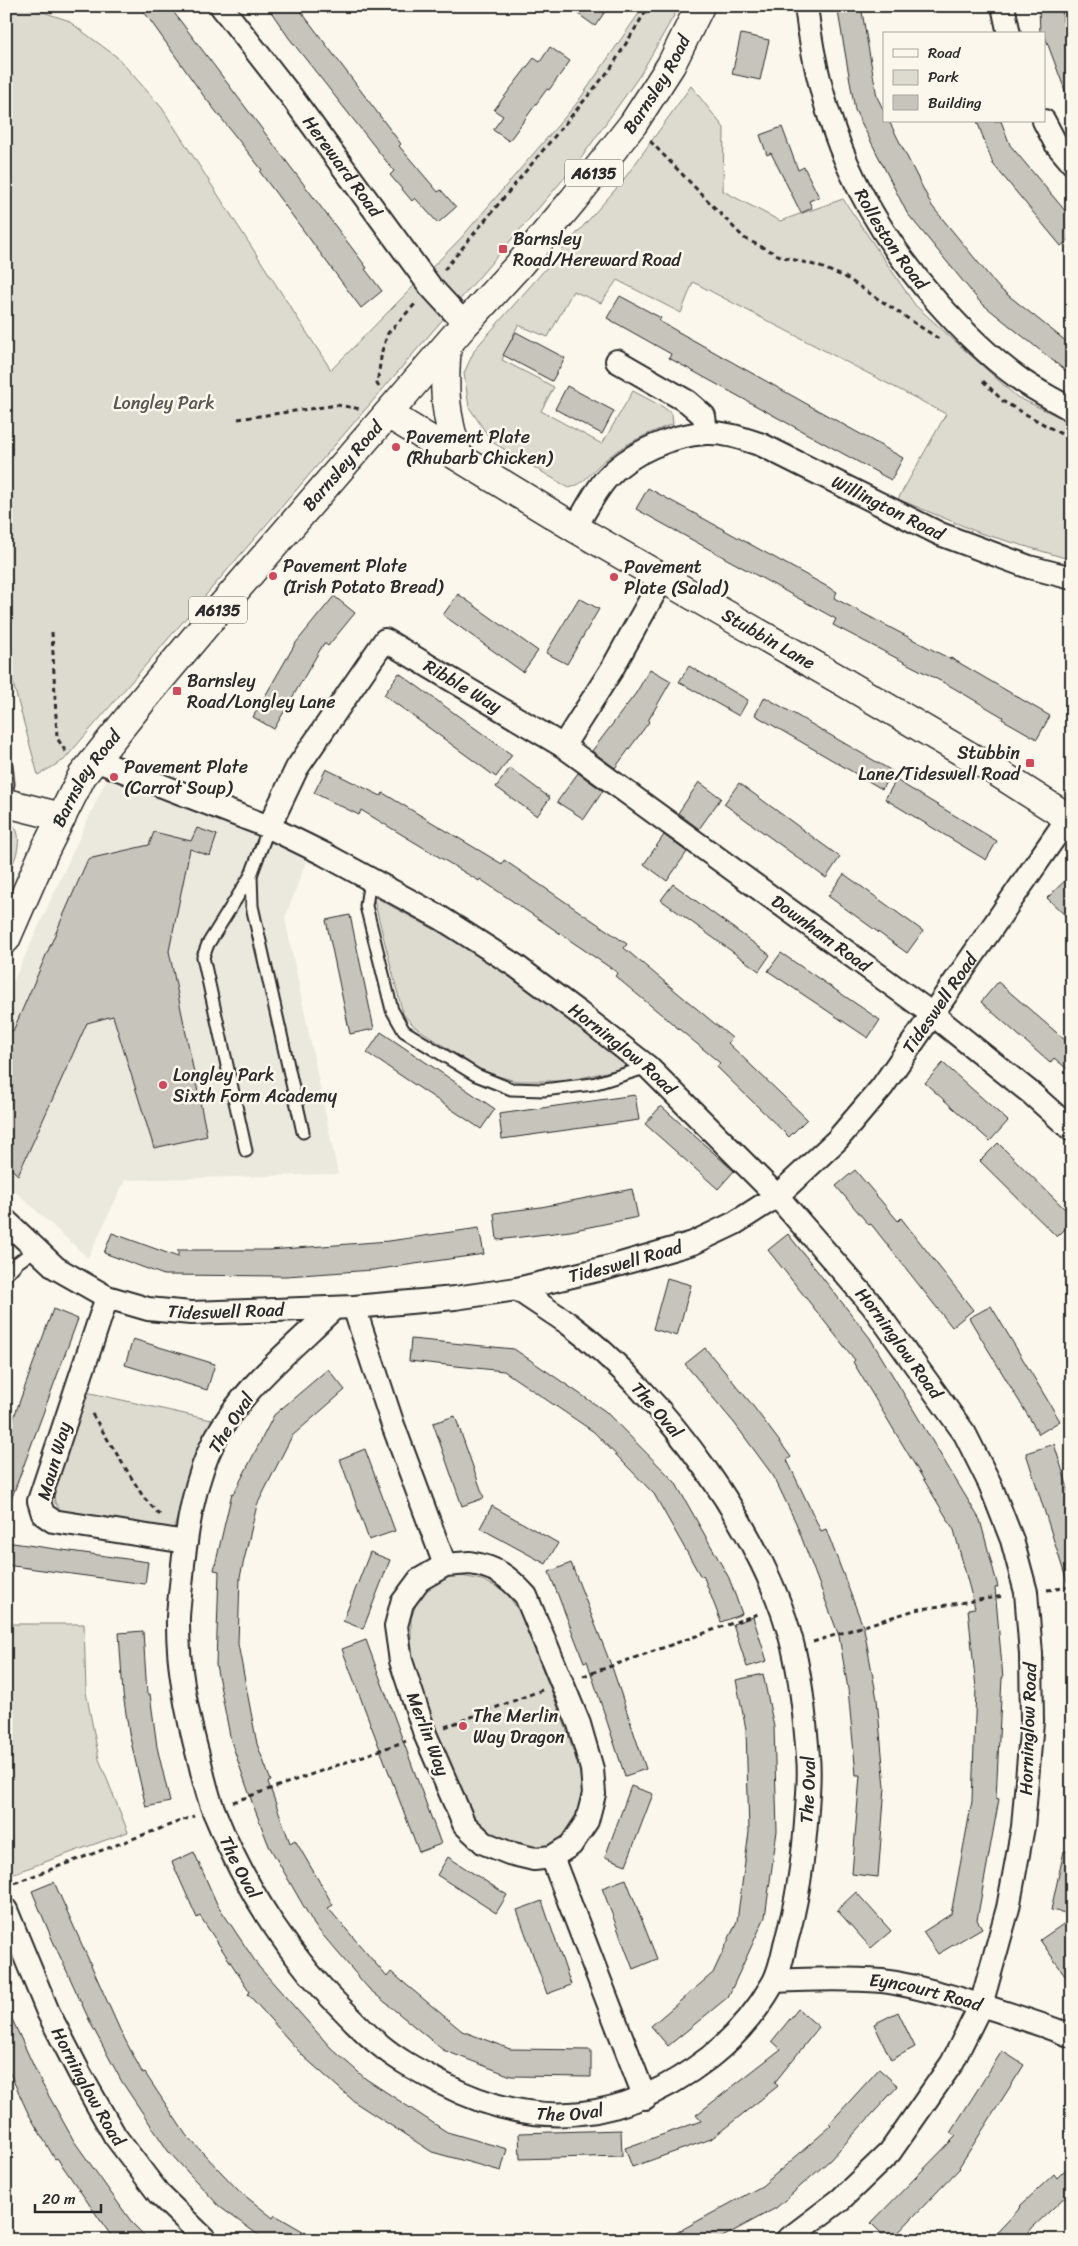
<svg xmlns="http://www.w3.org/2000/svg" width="1078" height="2246" viewBox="0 0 1078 2246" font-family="Sriracha,sans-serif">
	<rect width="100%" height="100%" fill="#fbf7ec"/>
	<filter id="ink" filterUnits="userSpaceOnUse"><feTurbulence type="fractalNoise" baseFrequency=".02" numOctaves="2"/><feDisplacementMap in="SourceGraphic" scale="10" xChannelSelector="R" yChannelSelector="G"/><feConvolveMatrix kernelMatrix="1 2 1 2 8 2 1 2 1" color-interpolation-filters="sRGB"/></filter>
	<g filter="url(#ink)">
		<path fill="#ebe8de" d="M107,778L223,816L309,854L285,918L338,1174L125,1180L88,1258L6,1183V997Z"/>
		<g fill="#dddad0" stroke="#84827e">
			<path d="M6,6H25L67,20L117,57L162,108L331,370L461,238L577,103L644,6H664L676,12L640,75L579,161L64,760L38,775L6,657Z"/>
			<path d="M691,86L724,128L723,191L780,221L843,199L915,305L1017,397L1072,423V560L980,533L898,499L946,414L693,282L681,313L617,280L601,303L573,291L548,337L518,325L502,360L554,387L541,411L602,444L633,391L663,407L672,414L673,424C650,432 624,444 605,460C591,471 586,484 569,488L492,442L469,407L464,373L475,349L622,182Z"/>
			<path d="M6,820C29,830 15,862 6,877Z"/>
			<path d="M373,896L470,949L563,1015L627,1067L568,1081H516L483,1072L414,1026L403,1014Z"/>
			<path d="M86,1392L216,1421L193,1470L173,1531L63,1514L55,1503L53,1485Z"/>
			<path d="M457,1575L482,1580L505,1591L519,1611L566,1728L579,1769L584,1795L575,1821L563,1840L545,1849L524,1847L499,1840L478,1824L447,1756L428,1711L411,1658V1619L421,1588L439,1576Z"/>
			<path d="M6,1624H84L86,1692L99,1759L128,1832L9,1875L6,1870Z"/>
		</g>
		<g fill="#c7c4bc" stroke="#2b2b2b">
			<path d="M140,6H169L367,268L365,269L382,291L361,308L260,172L262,170L203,95Z"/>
			<path d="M267,6H297L401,144L399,146L438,192L441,190L456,207L438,223L415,198L412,201L390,175L394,171L289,38Z"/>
			<path d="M567,6H609L595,26Z"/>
			<path d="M837,6H861L877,97L884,111V121H889L932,206L999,288L1072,346V376L980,302L907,213L855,110Z"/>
			<path d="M1039,6H1062L1063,21L1072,43V104H1070L1044,34H1040Z"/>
			<path d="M741,34L769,40L760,80L732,74Z"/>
			<path d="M550,47L570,61L549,90L547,89L509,141L493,130L503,116L494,110L534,58L540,62Z"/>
			<path d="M977,121H1001L1010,145L1072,219V237L1061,246L993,164Z"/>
			<path d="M782,127L798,170L804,167L819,197L809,201L812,208L801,213L771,153L767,155L760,135Z"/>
			<path d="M620,296L661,318L659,321L903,458L891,480L669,358L671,354L607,318Z"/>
			<path d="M516,332L565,358L552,381L503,355Z"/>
			<path d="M567,386L614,411L602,434L555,409Z"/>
			<path d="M648,488L837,592L834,598L950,659L951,658L1050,716L1037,739L1002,719L1003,717L952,687L833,625L836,619L636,509Z"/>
			<path d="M458,594L538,651L523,672L443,615Z"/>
			<path d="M334,596L355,613L328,646L324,643L274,729L253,717L295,644Z"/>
			<path d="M579,598L599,609L567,664L546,653Z"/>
			<path d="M689,666L748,700L739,716L679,682Z"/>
			<path d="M650,669L671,681L648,721L649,722L615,768L592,751L636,693Z"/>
			<path d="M399,673L512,755L496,777L384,695Z"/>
			<path d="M765,697L892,771L882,789L755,715Z"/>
			<path d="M510,768L550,798L537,816L496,787Z"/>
			<path d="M326,769L381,796L383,793L502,864L504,860L627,944L624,948L732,1038L728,1043L807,1119L789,1137L717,1067L720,1063L615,976L618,973L480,879L479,881L361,810L359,815L314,793Z"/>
			<path d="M578,773L603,791L584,819L557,802Z"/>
			<path d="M896,780L997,841L986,860L885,799Z"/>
			<path d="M699,782L721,798L699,829L678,813Z"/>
			<path d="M739,783L840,857L826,878L724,804Z"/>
			<path d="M197,828L217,835L210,856L190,849L169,951L207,1136L154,1148L113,1016L87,1023L18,1175L6,1164V1031H13L88,859L149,845L154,832L191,841Z"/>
			<path d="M664,835L687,852L667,881L644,864Z"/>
			<path d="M844,874L923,931L907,953L828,896Z"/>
			<path d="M1072,874V922L1047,898Z"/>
			<path d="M673,884L770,955L759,971L661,900Z"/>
			<path d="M350,915L374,1029L350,1034L326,920Z"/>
			<path d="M781,953L880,1020L868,1038L768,971Z"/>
			<path d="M998,982L1072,1046V1073L1054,1058L1050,1063L981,1002Z"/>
			<path d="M381,1032L495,1109L481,1129L367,1053Z"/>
			<path d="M943,1063L1008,1121L990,1141L925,1083Z"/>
			<path d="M635,1095L639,1120L502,1139L499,1114Z"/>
			<path d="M661,1106L734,1171L718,1189L645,1124Z"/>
			<path d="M998,1143L1072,1216V1222L1057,1237L980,1161Z"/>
			<path d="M855,1170L898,1221L901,1218L973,1310L952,1327L871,1224L869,1225L836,1186Z"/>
			<path d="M632,1189L638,1217L570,1231L497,1240L494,1213L541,1207Z"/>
			<path d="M479,1228L484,1254L373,1270L286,1276L164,1275L104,1253L112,1233L178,1257V1250H269L389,1241Z"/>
			<path d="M788,1234L870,1338L980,1520L998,1587L995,1588L1003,1678H1002L996,1798L999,1799L977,1920L982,1928L938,1954L923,1932L951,1914L972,1801L976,1688L968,1609L975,1608L954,1530L853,1362L855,1360L768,1250Z"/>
			<path d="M667,1278L691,1285L677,1336L653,1329Z"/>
			<path d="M991,1306L1060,1421L1039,1434L969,1318Z"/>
			<path d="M53,1309L78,1319L8,1508L6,1507V1439Z"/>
			<path d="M133,1339L215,1364L207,1390L125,1365Z"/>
			<path d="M411,1339L514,1349L605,1411L675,1482L729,1578L742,1614L721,1622L703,1575L701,1577L654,1494L594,1432L504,1371L409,1361Z"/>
			<path d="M705,1348L750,1402L791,1457L787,1460L821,1531L826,1529L864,1629L877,1699L885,1787L878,1877L852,1874L860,1775H856L848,1689L839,1636L796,1523L774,1477L735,1424L685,1364Z"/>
			<path d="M328,1369L345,1390L292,1436L257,1505L240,1577L238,1644L257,1744L271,1781L268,1782L290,1843L295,1840L333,1905L328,1908L387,1977L391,1972L462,2031L510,2049L591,2050V2077L511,2076L443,2050L369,1989L315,1926L269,1846L252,1802L231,1741L216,1665L219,1571L214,1570L232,1493H234L274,1415Z"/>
			<path d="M455,1416L484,1498L462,1506L433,1423Z"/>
			<path d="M1054,1444L1072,1501V1584L1068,1585L1026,1453Z"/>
			<path d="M365,1449L395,1531L369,1540L340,1459Z"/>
			<path d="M492,1506L558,1543L546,1564L480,1528Z"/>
			<path d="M6,1542L148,1562L145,1584L6,1565Z"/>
			<path d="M370,1552L390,1560L363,1629L343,1621Z"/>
			<path d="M571,1563L613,1670L646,1769L625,1776L587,1661L584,1662L549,1572Z"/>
			<path d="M753,1617L767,1661L747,1667L733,1624Z"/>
			<path d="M143,1631L147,1694H150L157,1747L170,1802L146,1807L129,1733L123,1694L119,1633Z"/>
			<path d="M366,1640L441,1844L419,1852L342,1649Z"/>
			<path d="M763,1674L774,1727L777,1831L765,1917L728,1997L668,2046L651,2026L713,1973L737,1921L749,1832L746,1729L736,1680Z"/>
			<path d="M631,1786L653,1794L626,1865L605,1857Z"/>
			<path d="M1064,1851L1072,1852V1914L1051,1910Z"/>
			<path d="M194,1852L217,1904L259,1967L331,2048L366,2079L447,2132L507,2149L501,2171L432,2152L356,2103L303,2056L248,1994L250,1992L200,1916L197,1918L172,1862Z"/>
			<path d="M448,1857L507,1895L496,1913L437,1875Z"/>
			<path d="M626,1879L657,1959L633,1969L602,1888Z"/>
			<path d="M54,1882L120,2030L143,2074L145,2073L186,2135L239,2191L273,2218L275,2215L318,2240H265L261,2237L220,2207L168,2151L122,2082L91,2024L52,1939L32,1891Z"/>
			<path d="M856,1892L891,1931L871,1948L837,1910Z"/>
			<path d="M542,1901L571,1985L547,1994L517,1910Z"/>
			<path d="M1072,1918V1985L1040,1940Z"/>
			<path d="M6,2006L41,2082L74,2141L133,2224L149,2240H114L57,2158L55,2159L28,2113L6,2065Z"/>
			<path d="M798,2009L819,2027L775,2082L778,2086L711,2139L632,2167L625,2148L701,2121L696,2115L781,2049L772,2041Z"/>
			<path d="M898,2012L915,2047L891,2060L874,2024Z"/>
			<path d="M1002,2051L1024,2065L959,2167L960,2168L891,2240H888L871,2223L956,2136L950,2133Z"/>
			<path d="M879,2069L898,2086L830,2160L776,2208L717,2240H663L762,2186L831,2126L829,2124Z"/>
			<path d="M621,2130L622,2156L520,2159L519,2133Z"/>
			<path d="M1072,2163V2190L1032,2228L1023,2240H990L1021,2207L1020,2206L1054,2174L1057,2178Z"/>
		</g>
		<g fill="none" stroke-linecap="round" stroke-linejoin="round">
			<defs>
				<g id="service">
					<path d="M6,765L8,784L6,792"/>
					<path d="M251,875L252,906L303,1132"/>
					<path d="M370,880L366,906L392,1010L404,1031L476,1075L511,1089L543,1090L593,1084L648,1067"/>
					<path d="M246,1151L203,957L208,944L251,875L269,827"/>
					<path d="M6,1275L17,1263L36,1249"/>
				</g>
				<g id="minor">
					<path id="s1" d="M221,6L291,96L430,286L465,324"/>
					<path id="s2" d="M806,6C820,123 859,213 937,302C961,329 987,355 1017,377C1034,390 1054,399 1072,410"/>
					<path d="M1003,6L1009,34"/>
					<path d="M1044,121L1056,144L1072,163"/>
					<path d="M617,361L688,402L704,416L706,433"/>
					<path id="s3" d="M575,528C585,512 594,493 606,479C629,453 672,435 706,433C726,432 744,439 762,445L940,534L1029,567L1072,578"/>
					<path id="s4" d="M563,746L932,1014L1032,1094L1072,1130"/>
					<path id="s5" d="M95,760L269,827L324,854L441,918L516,966L579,1013L648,1067L777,1196L872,1305L965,1434L990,1484L1012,1540L1026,1592L1031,1654L1032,1721L1023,1827L1008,1908L981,2005L952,2063L890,2152L841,2199L787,2240"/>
					<path id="s6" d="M269,827L297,768L385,640L563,746L612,669L662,579"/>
					<path id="s7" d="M6,1221L56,1268L107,1297L148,1309L191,1313L354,1307L455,1298L517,1289L610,1267L693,1243L735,1223L777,1196L837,1140L882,1087L1072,812"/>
					<path d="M107,1297L39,1501L43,1514L53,1521L186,1542"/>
					<path d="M354,1307L393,1425L445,1565"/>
					<path id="s8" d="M334,1308C292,1349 242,1388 214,1441C195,1479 188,1522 183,1564C182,1581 179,1599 178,1617C177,1666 187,1716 200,1763C204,1780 208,1798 215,1814C245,1889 291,1960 349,2016C359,2026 369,2037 380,2045C399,2061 421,2072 443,2084C538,2133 626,2122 710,2057C735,2037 756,2013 772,1985C779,1974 782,1959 785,1945C798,1901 804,1856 807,1809C808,1792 810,1774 808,1757C805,1721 802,1686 794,1651C768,1537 663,1394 569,1324C552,1312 534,1301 517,1289"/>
					<path d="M470,1563C496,1567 508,1576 526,1596L579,1724L592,1769L594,1794L587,1821L571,1845L552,1857L534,1859L509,1853L484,1843L464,1824L425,1734L401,1661L396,1626L402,1603L419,1580L445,1565Z"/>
					<path d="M552,1857L645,2098"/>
					<path id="s9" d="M6,1910L48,2012L81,2076L115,2136L159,2194L206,2240"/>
					<path id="s10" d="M775,1981C811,1979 846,1978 882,1981C908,1984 935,1992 960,1999C998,2010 1035,2022 1072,2036"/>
				</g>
				<path id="tertiary" d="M6,803L62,817"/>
				<g id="secondary">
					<path id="s11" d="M388,414L575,528L842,681L995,771L1072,820"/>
				</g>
				<g id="primary">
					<path d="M447,346C443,389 445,414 458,456"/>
					<path id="s12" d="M6,939L44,852L82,776L141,702L215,614L465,324L519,265L574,199L633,124L671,65L700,6"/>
				</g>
			</defs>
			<use href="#service" stroke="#2b2b2b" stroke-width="15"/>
			<use href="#minor" stroke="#2b2b2b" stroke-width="26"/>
			<use href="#tertiary" stroke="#2b2b2b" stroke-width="31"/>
			<use href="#secondary" stroke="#2b2b2b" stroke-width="31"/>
			<use href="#primary" stroke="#2b2b2b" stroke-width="31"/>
			<g stroke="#2b2b2b" stroke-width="3" stroke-dasharray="5 4" stroke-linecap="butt">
				<path d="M650,141L744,238L780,256L818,266L845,277L939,339"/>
				<path d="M444,270L611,68L649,6"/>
				<path d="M983,381L1004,402L1072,440"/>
				<path d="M379,387L377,384L382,351L388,333L417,302"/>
				<path d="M238,419L337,405L361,409"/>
				<path d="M52,632L57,738L68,755"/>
				<path d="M92,1414L144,1498L161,1516"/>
				<path d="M1047,1590L1072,1587"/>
				<path d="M813,1642L915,1610L1004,1596"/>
				<path d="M583,1676L761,1613"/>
				<path d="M445,1727L542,1690"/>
				<path d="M233,1802L406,1741"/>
				<path d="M6,1886L194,1816"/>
			</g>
			<use href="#service" stroke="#fbf7ec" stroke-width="11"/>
			<use href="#minor" stroke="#fbf7ec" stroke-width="22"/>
			<use href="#tertiary" stroke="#fbf7ec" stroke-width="28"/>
			<use href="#secondary" stroke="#fbf7ec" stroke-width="28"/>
			<use href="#primary" stroke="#fbf7ec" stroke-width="28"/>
		</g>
	</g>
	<g fill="#d1495b" stroke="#fbf7ec" stroke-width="2">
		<rect x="498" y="244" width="10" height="10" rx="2.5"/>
		<circle cx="396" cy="447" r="5"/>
		<circle cx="273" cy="576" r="5"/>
		<circle cx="614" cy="577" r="5"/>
		<rect x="172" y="686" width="10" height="10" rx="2.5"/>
		<rect x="1025" y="758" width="10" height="10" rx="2.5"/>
		<circle cx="114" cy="777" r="5"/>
		<circle cx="163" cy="1085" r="5"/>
		<circle cx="463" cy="1726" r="5"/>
	</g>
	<g text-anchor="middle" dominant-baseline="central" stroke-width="5" stroke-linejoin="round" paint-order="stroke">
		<g fill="#fbf7ec" stroke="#696865" stroke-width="1">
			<rect x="565" y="159.5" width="58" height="27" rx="4"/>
			<rect x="189" y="596.5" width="58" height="27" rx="4"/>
		</g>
		<g font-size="16" font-weight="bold" fill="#2b2b2b">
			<text x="594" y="173">A6135</text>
			<text x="218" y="610">A6135</text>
		</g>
		<g font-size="18" fill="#2b2b2b" stroke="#fbf7ec">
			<text stroke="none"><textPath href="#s12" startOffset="1080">Barnsley Road</textPath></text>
			<text stroke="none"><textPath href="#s1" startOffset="201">Hereward Road</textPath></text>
			<text stroke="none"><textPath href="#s2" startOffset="251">Rolleston Road</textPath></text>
			<text stroke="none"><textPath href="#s12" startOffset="585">Barnsley Road</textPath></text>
			<text stroke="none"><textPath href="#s3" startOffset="369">Willington Road</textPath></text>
			<text stroke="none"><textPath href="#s11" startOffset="442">Stubbin Lane</textPath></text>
			<text stroke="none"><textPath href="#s6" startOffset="311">Ribble Way</textPath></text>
			<text stroke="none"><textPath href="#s12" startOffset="180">Barnsley Road</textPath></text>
			<text stroke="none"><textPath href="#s4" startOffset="319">Downham Road</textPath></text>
			<text stroke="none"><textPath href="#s7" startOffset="1072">Tideswell Road</textPath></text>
			<text stroke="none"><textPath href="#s5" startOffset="605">Horninglow Road</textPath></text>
			<text stroke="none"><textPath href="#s7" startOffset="652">Tideswell Road</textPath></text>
			<text stroke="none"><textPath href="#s7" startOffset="248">Tideswell Road</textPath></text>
			<text stroke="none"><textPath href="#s5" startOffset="1010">Horninglow Road</textPath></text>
			<text transform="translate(657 1410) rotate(49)">The Oval</text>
			<text transform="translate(231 1423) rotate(-57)">The Oval</text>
			<text transform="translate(54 1461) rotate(-74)">Maun Way</text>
			<text transform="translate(1028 1729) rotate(-88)">Horninglow Road</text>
			<text transform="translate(428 1734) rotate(69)">Merlin Way</text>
			<text stroke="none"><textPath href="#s8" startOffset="1504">The Oval</textPath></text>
			<text stroke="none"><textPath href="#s8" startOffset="621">The Oval</textPath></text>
			<text stroke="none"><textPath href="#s10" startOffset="152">Eyncourt Road</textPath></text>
			<text stroke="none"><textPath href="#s9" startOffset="195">Horninglow Road</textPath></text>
			<text stroke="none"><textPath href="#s8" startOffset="1055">The Oval</textPath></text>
		</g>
		<g font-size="18" fill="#2b2b2b" stroke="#fbf7ec" text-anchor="start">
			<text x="513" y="239">Barnsley<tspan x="513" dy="21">Road/Hereward Road</tspan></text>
			<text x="406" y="437">Pavement Plate<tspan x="406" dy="21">(Rhubarb Chicken)</tspan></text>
			<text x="283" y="566">Pavement Plate<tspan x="283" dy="21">(Irish Potato Bread)</tspan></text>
			<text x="624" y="567">Pavement<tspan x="624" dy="21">Plate (Salad)</tspan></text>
			<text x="187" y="681">Barnsley<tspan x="187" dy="21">Road/Longley Lane</tspan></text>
			<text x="1020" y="753" text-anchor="end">Stubbin<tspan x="1020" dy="21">Lane/Tideswell Road</tspan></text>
			<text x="124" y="767">Pavement Plate<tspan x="124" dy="21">(Carrot Soup)</tspan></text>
			<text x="173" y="1075">Longley Park<tspan x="173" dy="21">Sixth Form Academy</tspan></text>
			<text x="473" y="1716">The Merlin<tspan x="473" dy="21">Way Dragon</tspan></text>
		</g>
		<g font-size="18" fill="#585754" stroke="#fbf7ec">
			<text x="164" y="403">Longley Park</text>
		</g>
	</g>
	<rect width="1078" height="2246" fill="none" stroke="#fbf7ec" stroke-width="25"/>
	<rect x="12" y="12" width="1053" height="2221" fill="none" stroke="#2b2b2b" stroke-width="2" filter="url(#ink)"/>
	<rect x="883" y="32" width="162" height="90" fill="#fbf7ec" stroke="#a8a59f"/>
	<rect x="893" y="49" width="25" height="8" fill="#fbf7ec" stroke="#a8a59f"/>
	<text x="928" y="58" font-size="15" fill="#2b2b2b">Road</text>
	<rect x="893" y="70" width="25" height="15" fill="#dddad0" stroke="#a8a59f"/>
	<text x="928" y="82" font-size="15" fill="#2b2b2b">Park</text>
	<rect x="893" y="95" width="25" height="15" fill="#c7c4bc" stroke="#a8a59f"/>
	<text x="928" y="108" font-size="15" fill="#2b2b2b">Building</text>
	<path d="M35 2204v8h66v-8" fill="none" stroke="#2b2b2b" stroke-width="2.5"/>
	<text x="42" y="2204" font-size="15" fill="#2b2b2b" stroke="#fbf7ec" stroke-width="4" paint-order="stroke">20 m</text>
</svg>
